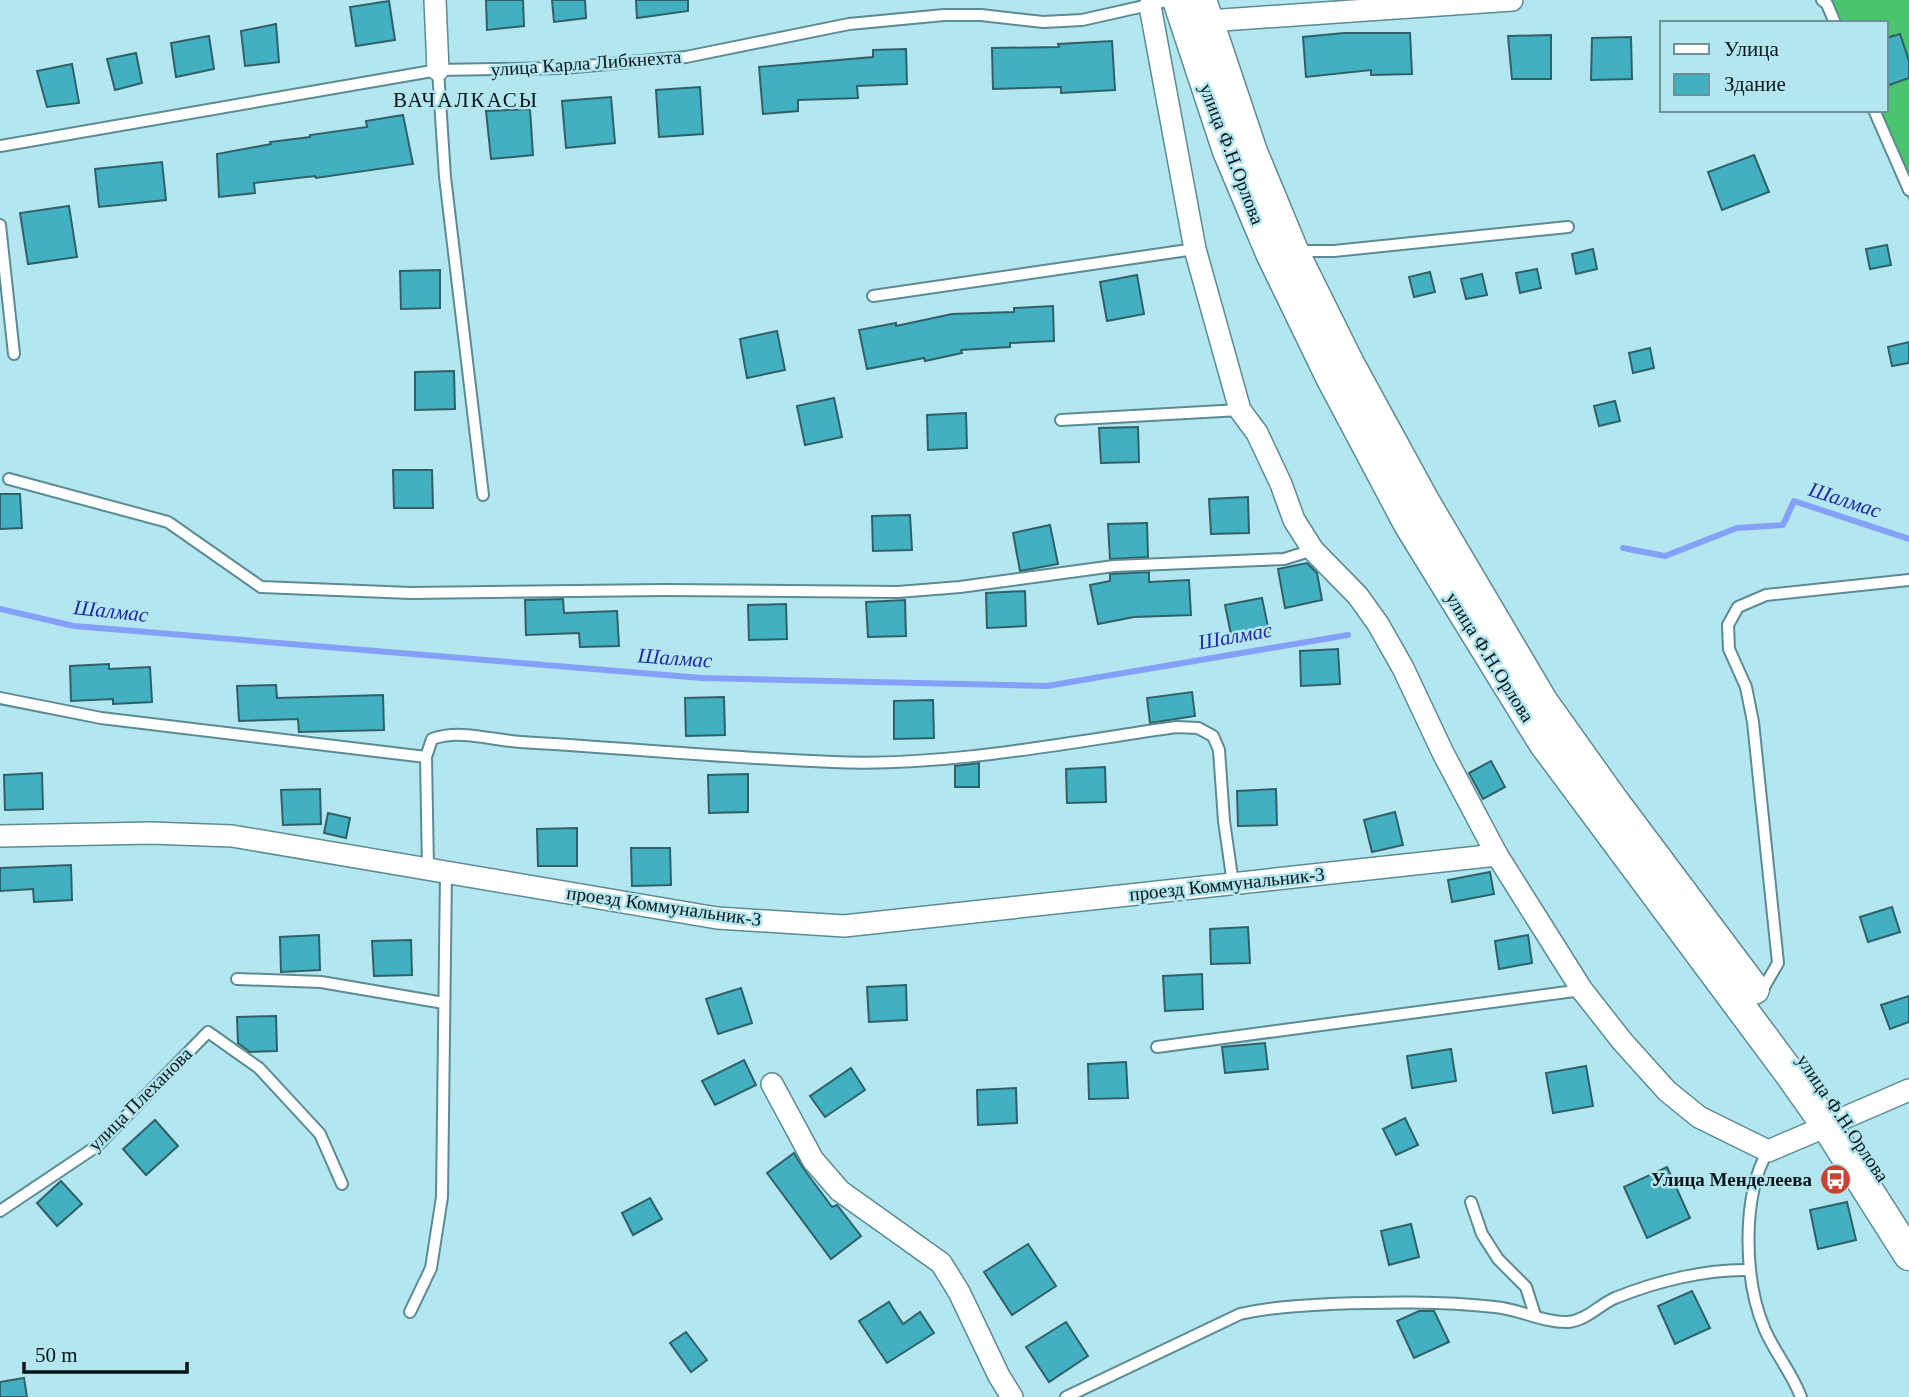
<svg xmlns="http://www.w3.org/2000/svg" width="1909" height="1397" viewBox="0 0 1909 1397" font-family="Georgia,serif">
	<rect width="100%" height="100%" fill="#b4e6ef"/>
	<path fill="#49c56d" d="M1827,0H1909V201L1870,110H1886V23H1832Z"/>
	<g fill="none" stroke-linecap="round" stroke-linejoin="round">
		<g stroke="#84a0f9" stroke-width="6">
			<path d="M1623,548L1665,556L1737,528L1783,525L1794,501L1909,539"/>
			<path d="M0,609L74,626L702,678L1047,686L1348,635"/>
		</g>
	</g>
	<g fill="#43b0c1" stroke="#306068" stroke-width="2">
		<path d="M486,0H523L524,26L487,30Z"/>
		<path d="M552,0H585L586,18L554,22Z"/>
		<path d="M636,0H688V11L637,18Z"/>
		<path d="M389,1L395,40L356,46L350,7Z"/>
		<path d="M276,24L279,62L245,66L241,31Z"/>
		<path d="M1344,33H1410L1412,74L1371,75V70L1306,77L1303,37Z"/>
		<path d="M1900,34L1909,61V78L1886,86V38Z"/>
		<path d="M1551,35V79H1512L1508,36Z"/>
		<path d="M209,36L214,69L176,77L171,43Z"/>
		<path d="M1631,37L1632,79L1591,80L1592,38Z"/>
		<path d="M1112,41L1115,90L1061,93V87L993,89L992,48L1059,47L1058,44Z"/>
		<path d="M906,49L907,84L857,86L858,98L798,100V111L763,114L759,67L873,57V50Z"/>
		<path d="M136,53L142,83L115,90L107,59Z"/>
		<path d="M72,64L79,103L47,107L37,71Z"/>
		<path d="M700,87L703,134L659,137L656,90Z"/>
		<path d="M611,97L615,143L566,148L562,101Z"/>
		<path d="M530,109L533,155L491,159L486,111Z"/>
		<path d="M403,115L413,164L316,178L315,176L254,183L255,193L219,197L217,154L271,144L270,142L310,137V135L367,127L366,121Z"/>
		<path d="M1754,155L1769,192L1722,210L1708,172Z"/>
		<path d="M162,162L166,200L99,207L95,169Z"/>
		<path d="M69,206L77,257L28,264L20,213Z"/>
		<path d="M1887,245L1891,265L1870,269L1866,249Z"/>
		<path d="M1593,249L1597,269L1576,274L1572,254Z"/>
		<path d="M1537,269L1541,288L1520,293L1516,273Z"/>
		<path d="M440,270V308L401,309L400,271Z"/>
		<path d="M1430,272L1435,292L1414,297L1409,277Z"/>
		<path d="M1482,274L1487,295L1466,299L1461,279Z"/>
		<path d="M1137,275L1144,314L1107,321L1100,282Z"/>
		<path d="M1053,306L1054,341L1010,343V347L961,350L962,353L925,361L924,358L867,369L859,330L896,323V326L952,314L1014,312V308Z"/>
		<path d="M777,331L785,370L747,378L740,339Z"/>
		<path d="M1909,342V363L1892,366L1888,347Z"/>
		<path d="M1650,348L1654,368L1633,373L1629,353Z"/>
		<path d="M454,371L455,409L415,410V372Z"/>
		<path d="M834,398L842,437L805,445L797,406Z"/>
		<path d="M1615,401L1620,421L1599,426L1594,406Z"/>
		<path d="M966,413L967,448L928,450L927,415Z"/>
		<path d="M1138,427L1139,462L1101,463L1099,428Z"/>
		<path d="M393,470H432L433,508H394Z"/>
		<path d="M0,494H20L22,528L0,529Z"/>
		<path d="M1248,497L1249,533L1211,534L1209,499Z"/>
		<path d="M910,515L912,550L873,551L872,516Z"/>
		<path d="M1147,523L1148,557L1110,559L1108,524Z"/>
		<path d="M1050,525L1058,564L1020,571L1013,533Z"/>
		<path d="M1307,563L1317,573L1322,600L1285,608L1278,569Z"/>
		<path d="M1149,572V582L1189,580L1191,615L1134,617L1098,624L1090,585L1110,581V574Z"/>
		<path d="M1025,591L1026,626L987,628L986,593Z"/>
		<path d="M1262,598L1270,637L1233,644L1225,605Z"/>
		<path d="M563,599L564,613L617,611L619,646L580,647L579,633L526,635L525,600Z"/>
		<path d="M905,600L906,636L868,637L866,602Z"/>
		<path d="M786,604L787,639L749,640L748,605Z"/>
		<path d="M1338,649L1340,684L1301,686L1300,651Z"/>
		<path d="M109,664V669L150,667L152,702L113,704V699L71,701L70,666Z"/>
		<path d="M276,685L277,698L383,695L384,730L299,732L298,719L239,721L237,686Z"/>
		<path d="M1192,692L1195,716L1150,723L1147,698Z"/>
		<path d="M724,697L725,735L686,736L685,698Z"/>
		<path d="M933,700L934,738L894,739V701Z"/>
		<path d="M1491,761L1505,787L1483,799L1469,773Z"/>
		<path d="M979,763V787H955V766Z"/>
		<path d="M1105,767L1106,802L1067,803L1066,769Z"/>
		<path d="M42,773L43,809L5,810L4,775Z"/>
		<path d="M748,774V812L709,813L708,775Z"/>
		<path d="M320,789L321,824L283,825L281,790Z"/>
		<path d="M1276,789L1277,825L1238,826L1237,791Z"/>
		<path d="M1395,812L1403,845L1372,852L1364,820Z"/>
		<path d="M328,813L350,818L346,838L324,833Z"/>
		<path d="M577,828V866H538L537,829Z"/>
		<path d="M631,848H670L671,885L632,886Z"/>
		<path d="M71,865L72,900L34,902L33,889L0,891V868Z"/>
		<path d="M1490,872L1494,894L1452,902L1448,880Z"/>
		<path d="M1892,907L1900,932L1868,942L1860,917Z"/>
		<path d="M1248,927L1250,963L1211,964L1210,929Z"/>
		<path d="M319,935L320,970L281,972L280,937Z"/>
		<path d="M1528,935L1532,963L1499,969L1495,941Z"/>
		<path d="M411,940L412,975L374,976L372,941Z"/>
		<path d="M1202,974L1203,1009L1165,1011L1163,976Z"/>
		<path d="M906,985L907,1020L869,1022L867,987Z"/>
		<path d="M741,988L752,1023L718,1034L706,999Z"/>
		<path d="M1909,996V1022L1890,1029L1881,1005Z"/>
		<path d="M276,1016L277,1051L250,1052L238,1043L237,1017Z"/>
		<path d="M1265,1043L1268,1069L1225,1073L1222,1047Z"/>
		<path d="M1451,1049L1456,1081L1412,1088L1407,1056Z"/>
		<path d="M744,1060L756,1085L715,1105L702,1081Z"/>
		<path d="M1126,1062L1128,1098L1089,1099L1088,1064Z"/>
		<path d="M1586,1066L1593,1106L1553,1113L1546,1073Z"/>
		<path d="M851,1068L865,1090L825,1117L810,1096Z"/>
		<path d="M1016,1088L1017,1123L978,1125L977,1090Z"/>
		<path d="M1405,1118L1418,1145L1396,1155L1383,1129Z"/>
		<path d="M155,1120L178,1146L146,1175L123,1149Z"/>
		<path d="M794,1153L803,1168L832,1207L837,1205L861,1236L831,1259L767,1173Z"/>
		<path d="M1667,1167L1690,1218L1647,1238L1624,1187Z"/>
		<path d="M61,1181L82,1204L57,1226L37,1203Z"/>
		<path d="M650,1198L662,1219L633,1235L622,1213Z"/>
		<path d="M1847,1202L1856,1240L1818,1249L1810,1210Z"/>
		<path d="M1411,1224L1419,1257L1389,1265L1381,1231Z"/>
		<path d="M1028,1244L1056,1286L1012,1315L984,1272Z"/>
		<path d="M1692,1291L1710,1328L1675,1344L1658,1306Z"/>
		<path d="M889,1302L903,1324L920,1312L934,1333L887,1363L859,1321Z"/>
		<path d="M1419,1311H1434L1449,1342L1414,1358L1397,1321Z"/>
		<path d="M1066,1322L1088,1356L1049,1382L1026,1347Z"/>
		<path d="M686,1332L707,1360L691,1372L670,1343Z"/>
		<path d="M24,1378L27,1397H0V1382Z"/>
	</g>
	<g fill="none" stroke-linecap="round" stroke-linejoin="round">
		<defs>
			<g id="lane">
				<path d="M1822,0L1827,4L1835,23"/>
				<path d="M438,70L445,177L483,495"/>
				<path d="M1874,110L1909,190"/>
				<path d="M0,146L438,70L564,68L686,57L849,24L944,15H981L1043,22L1082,20L1171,0"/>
				<path d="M0,225L14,354"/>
				<path d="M1295,251H1334L1568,227"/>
				<path d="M873,296L1195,249"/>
				<path d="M1061,420L1240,410"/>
				<path d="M9,479L168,522L261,587L411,593L665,590L898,592L960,587L1114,566L1284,559L1313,550"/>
				<path d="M0,698L101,718L426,757"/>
				<path d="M428,869L426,757L432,739C461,729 490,740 521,742C625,748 729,758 833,762C947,767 1063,743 1176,727L1198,728L1213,736L1219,750L1224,821L1233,884"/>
				<path d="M237,979L321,982L444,1003"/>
				<path d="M1760,994L1778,963L1753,722L1746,687L1729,649L1728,625L1738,607L1766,595L1909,580"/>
				<path d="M1157,1047L1582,990"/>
				<path d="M1768,1151C1741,1197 1744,1282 1765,1330C1775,1353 1792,1373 1801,1397"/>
				<path d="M1471,1202L1482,1234L1498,1259L1526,1287L1535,1315"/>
				<path d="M0,1211L97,1146L208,1032L259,1068L320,1134L342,1184"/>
				<path d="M410,1312L431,1268L442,1197L446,872"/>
				<path d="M1066,1397L1240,1314C1270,1307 1299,1306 1330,1304C1385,1302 1440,1301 1495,1307C1519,1309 1544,1323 1568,1322C1587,1320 1599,1305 1615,1298C1657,1281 1706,1269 1750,1270"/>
			</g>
			<g id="street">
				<path d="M435,0L438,70"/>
				<path d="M1150,6L1195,249L1240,410L1257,433L1281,484L1294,520L1313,550L1358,596L1378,624L1403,668L1443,753L1497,855L1582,990L1622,1041L1667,1091L1699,1117L1768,1151L1827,1126"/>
				<path d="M1208,21L1512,0"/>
				<path d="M0,836L151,833L232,836L717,918L844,926L1497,855"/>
				<path d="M772,1084L813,1160L840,1191L941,1263L959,1292L999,1376L1012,1397"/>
				<path d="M1844,1118L1909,1090"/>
			</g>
			<g id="secondary">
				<path d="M1178,0L1228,151L1271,253L1331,377L1409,524L1544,743L1791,1075L1827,1126L1909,1255"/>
				<path d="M1201,0L1252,152L1293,251L1349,364L1425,503L1542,701L1614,802L1754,989"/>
			</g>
		</defs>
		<use href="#lane" stroke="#5b8b93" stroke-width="14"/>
		<use href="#street" stroke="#5b8b93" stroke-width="24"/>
		<use href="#secondary" stroke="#5b8b93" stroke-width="33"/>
		<use href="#lane" stroke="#fff" stroke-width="10"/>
		<use href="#street" stroke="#fff" stroke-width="21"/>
		<use href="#secondary" stroke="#fff" stroke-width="30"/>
	</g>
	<defs>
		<symbol id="bus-disc" viewBox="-11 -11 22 22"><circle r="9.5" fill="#cd4031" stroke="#b4e6ef"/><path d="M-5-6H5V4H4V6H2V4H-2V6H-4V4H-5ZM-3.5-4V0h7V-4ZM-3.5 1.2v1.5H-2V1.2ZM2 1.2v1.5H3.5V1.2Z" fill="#fff"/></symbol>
	</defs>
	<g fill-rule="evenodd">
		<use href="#bus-disc" x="1818" y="1162" width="35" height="35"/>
	</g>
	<g text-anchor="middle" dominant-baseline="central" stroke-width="5" stroke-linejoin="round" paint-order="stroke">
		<g font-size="19" fill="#031518" stroke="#b4e6ef">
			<text transform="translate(586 63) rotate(-4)">улица Карла Либкнехта</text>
			<text transform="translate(1232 154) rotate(69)">улица Ф.Н.Орлова</text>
			<text transform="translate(1490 657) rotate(58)">улица Ф.Н.Орлова</text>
			<text transform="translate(1227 884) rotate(-6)">проезд Коммунальник-3</text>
			<text transform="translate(664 906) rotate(8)">проезд Коммунальник-3</text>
			<text transform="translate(140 1099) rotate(-45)">улица Плеханова</text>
			<text transform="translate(1843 1118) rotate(56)">улица Ф.Н.Орлова</text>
		</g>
		<g font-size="19" font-weight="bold" fill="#031518" stroke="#b4e6ef" text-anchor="end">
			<text x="1812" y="1179">Улица Менделеева</text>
		</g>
		<g font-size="21" letter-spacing="2" fill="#031518" stroke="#b4e6ef">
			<text x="466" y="100">ВАЧАЛКАСЫ</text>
		</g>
		<g font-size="21" font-style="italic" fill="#2027a7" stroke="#b4e6ef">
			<text transform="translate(1845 500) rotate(18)">Шалмас</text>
			<text transform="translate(111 611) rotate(6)">Шалмас</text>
			<text transform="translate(1235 636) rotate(-10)">Шалмас</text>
			<text transform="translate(675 658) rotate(4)">Шалмас</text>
		</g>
	</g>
	<rect x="1660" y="21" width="228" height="91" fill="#b4e6ef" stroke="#6d9299" stroke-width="2"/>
	<rect x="1674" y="44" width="35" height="10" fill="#ffffff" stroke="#6d9299" stroke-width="2"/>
	<text x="1724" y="56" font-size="21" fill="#031518">Улица</text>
	<rect x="1674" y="74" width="35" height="21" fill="#43b0c1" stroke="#6d9299" stroke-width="2"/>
	<text x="1724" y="91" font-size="21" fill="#031518">Здание</text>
	<path d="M24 1362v10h163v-10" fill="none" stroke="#031518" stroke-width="3.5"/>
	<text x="35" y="1362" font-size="21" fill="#031518" stroke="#b4e6ef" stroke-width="5" paint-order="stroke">50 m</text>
</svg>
